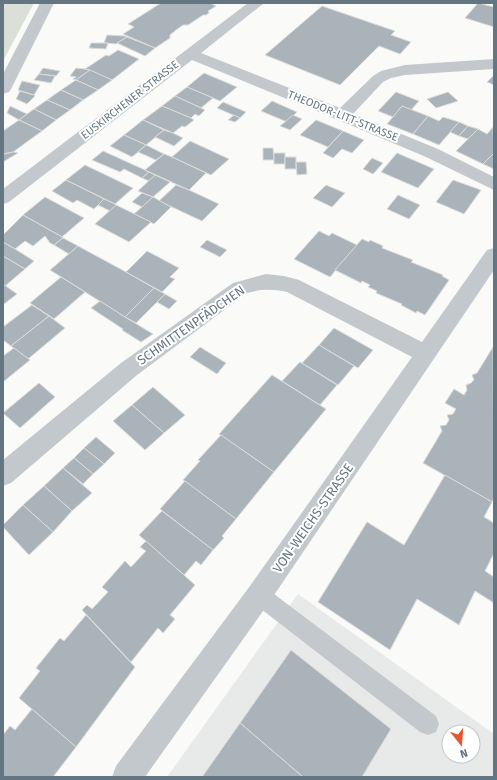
<svg xmlns="http://www.w3.org/2000/svg" width="497" height="780" viewBox="0 0 497 780" font-family="'Fira Sans',sans-serif">
	<rect width="100%" height="100%" fill="#fafaf8"/>
	<path fill="#e8e9e9" fill-rule="evenodd" d="M298,594L494,734V777H167ZM449,732H473V756H449Z"/>
	<path fill="#dadfd7" d="M3,3H34L3,61Z"/>
	<g fill="#aab3b9" stroke="#dcdcda">
		<path d="M161,3H210L216,6L208,11L209,13L206,15H203L188,25H183L176,30L170,35V38L155,48L123,34L134,27L128,24Z"/>
		<path d="M478,3L494,7V27L465,18Z"/>
		<path d="M322,6L395,31L391,35L411,42L400,54L379,46L340,85L265,55Z"/>
		<path d="M107,35L125,36L127,37L116,44L104,43Z"/>
		<path d="M127,37L155,48L145,56L117,43Z"/>
		<path d="M91,43H108L106,49L89,48Z"/>
		<path d="M118,50L139,59L112,80L85,69L106,55L109,56Z"/>
		<path d="M43,68L60,71L56,76L39,74Z"/>
		<path d="M76,68L85,69L90,70L76,80L73,79L76,77L70,76Z"/>
		<path d="M90,70L112,80L98,90L76,80Z"/>
		<path d="M204,73L237,87L220,101L187,87Z"/>
		<path d="M39,74L55,76L51,83L34,80Z"/>
		<path d="M494,75V85L487,82Z"/>
		<path d="M76,80L98,90L83,100L61,90Z"/>
		<path d="M22,81L40,85L34,95L18,90Z"/>
		<path d="M187,87L213,98L201,108L175,96Z"/>
		<path d="M61,90L83,100L70,110L47,100Z"/>
		<path d="M20,91L34,95L35,96L27,104L16,99Z"/>
		<path d="M396,92L419,101L411,110L402,106L393,117L378,111Z"/>
		<path d="M448,92L458,101L436,108L427,99Z"/>
		<path d="M175,96L201,108L205,110L199,116L195,114L191,118L162,106Z"/>
		<path d="M47,100L70,110L56,120L34,109Z"/>
		<path d="M272,101L297,112L287,122L261,111Z"/>
		<path d="M223,102L246,112L240,118L217,108Z"/>
		<path d="M10,106L27,114L19,120L7,113Z"/>
		<path d="M162,106L191,118L194,120L185,127L182,126L173,133L143,120Z"/>
		<path d="M402,106L428,116L413,134L387,124Z"/>
		<path d="M34,109L56,120L42,131L19,120Z"/>
		<path d="M234,115L240,118L235,122L228,120Z"/>
		<path d="M293,115L302,119L290,130L280,126Z"/>
		<path d="M428,116L439,121L443,117L459,122L439,145L413,134Z"/>
		<path d="M19,120L42,131L13,152L3,154V131Z"/>
		<path d="M143,120L164,130L146,145L124,135Z"/>
		<path d="M316,120L343,131L328,147L300,135Z"/>
		<path d="M459,122L468,126L459,136L450,132Z"/>
		<path d="M468,126L478,129L468,139L459,136Z"/>
		<path d="M493,127L494,153L483,164L456,151L478,129L487,134Z"/>
		<path d="M164,130L173,133L183,138L174,146L155,137Z"/>
		<path d="M343,131L364,140L352,153L342,149L333,158L323,153Z"/>
		<path d="M124,135L146,145L132,157L110,146Z"/>
		<path d="M190,141L229,159L211,175L172,157Z"/>
		<path d="M146,145L164,154L156,160L138,152Z"/>
		<path d="M263,148H273L274,160H263Z"/>
		<path d="M103,151L145,170L149,172L142,178L124,169L120,172L92,160Z"/>
		<path d="M14,152L18,153L3,162V154Z"/>
		<rect x="274" y="153" width="11" height="11"/>
		<path d="M397,153L434,169L418,188L381,172Z"/>
		<path d="M494,153V169L483,164Z"/>
		<path d="M164,154L172,157L206,173L189,190L145,170Z"/>
		<rect x="285" y="157" width="11" height="12"/>
		<path d="M372,158L383,163L373,174L363,169Z"/>
		<path d="M296,162H306L307,174L297,175Z"/>
		<path d="M85,165L133,188L115,204L66,180Z"/>
		<path d="M149,172L155,175L149,181L142,178Z"/>
		<path d="M155,175L170,182L153,197L138,191Z"/>
		<path d="M66,180L104,199L94,209L77,200L73,203L52,191Z"/>
		<path d="M453,180L481,190L464,214L436,202Z"/>
		<path d="M176,185L189,190L219,204L202,221L159,201Z"/>
		<path d="M326,185L345,193L332,207L313,198Z"/>
		<path d="M142,193L153,197L142,207L132,202Z"/>
		<path d="M398,195L420,205L409,219L387,209Z"/>
		<path d="M45,197L84,218L62,237L23,215Z"/>
		<path d="M153,197L171,207L154,224L134,214Z"/>
		<path d="M104,199L115,204L116,205L110,211L98,205Z"/>
		<path d="M116,205L151,222L129,242L95,224Z"/>
		<path d="M23,215L62,237L63,238L54,245L50,243L45,236L33,246L25,241L15,249L3,242V235Z"/>
		<path d="M319,231L329,236L332,233L357,245L330,277L294,259Z"/>
		<path d="M63,238L78,246L69,254L54,245Z"/>
		<path d="M362,239L369,242L370,240L383,246L382,248L413,260L411,262L443,275L442,276L449,280L425,315L417,311L416,313L401,305L402,304L376,293L377,291L368,287L370,285L362,281L361,283L335,270Z"/>
		<path d="M207,240L227,250L220,257L200,247Z"/>
		<path d="M3,242L15,249L34,261L25,269L3,256Z"/>
		<path d="M78,246L126,272L154,288L125,317L50,270Z"/>
		<path d="M147,251L179,268L170,277L175,279L162,292L126,272Z"/>
		<path d="M3,256L25,269L5,286L3,284Z"/>
		<path d="M61,277L85,292L54,319L30,303Z"/>
		<path d="M3,284L17,294L4,304H3Z"/>
		<path d="M154,288L165,294L136,323L125,317Z"/>
		<path d="M165,294L177,301L169,309L157,302Z"/>
		<path d="M100,301L125,317L153,334L141,342L122,330L123,329L91,308Z"/>
		<path d="M32,305L49,316L11,346L3,340V327Z"/>
		<path d="M49,316L65,328L28,359L11,346Z"/>
		<path d="M334,328L373,350L358,368L319,345Z"/>
		<path d="M319,345L354,366L338,385L302,363Z"/>
		<path d="M200,347L226,363L217,374L190,357Z"/>
		<path d="M493,347L494,497L492,502L423,463L442,431L440,426L446,425L449,420L447,415L453,414L456,409L445,403L454,389L464,395L467,390L466,385L471,383L474,380L472,375L477,373Z"/>
		<path d="M14,348L30,360L3,382V356Z"/>
		<path d="M300,362L337,385L320,405L282,381Z"/>
		<path d="M272,375L326,409L274,472L219,434Z"/>
		<path d="M39,383L55,397L20,428L3,413Z"/>
		<path d="M153,387L185,415L164,433L132,405Z"/>
		<path d="M132,405L164,433L145,450L113,421Z"/>
		<path d="M221,435L274,472L236,519L183,480L200,461L198,460Z"/>
		<path d="M96,437L115,453L104,464L84,448Z"/>
		<path d="M84,448L104,464L93,474L74,458Z"/>
		<path d="M74,458L93,474L83,484L63,468Z"/>
		<path d="M63,468L92,493L72,511L44,486Z"/>
		<path d="M445,475L492,502L484,517L494,523V553L485,571L494,577V603L475,591L459,625L417,599L390,650L318,602L367,522L404,545Z"/>
		<path d="M185,481L236,519L222,536L224,538L213,550L160,509Z"/>
		<path d="M44,486L72,511L53,532L23,505Z"/>
		<path d="M23,505L53,532L29,555L3,527V525Z"/>
		<path d="M162,511L213,550L201,565L196,561L184,575L139,535Z"/>
		<path d="M146,541L195,585L170,615L175,619L163,633L158,628L131,662L82,610L87,605L92,609L108,592L102,587L125,561L131,567L146,551L140,547Z"/>
		<path d="M86,615L135,667L76,747L19,698L40,671L36,668L60,638L64,641Z"/>
		<path d="M291,650L391,729L362,777H303L240,723Z"/>
		<path d="M32,709L76,747L53,777H3V735L10,726L15,730Z"/>
		<path d="M240,723L303,777H202Z"/>
	</g>
	<g fill="none" stroke-linecap="round" stroke-linejoin="round">
		<path fill="#c3c8cc" fill-rule="evenodd" d="M259,585L266,588L436,716L439,724L436,732L428,735L420,732L252,602L249,595L252,588Z"/>
		<g fill="#c3c8cc" fill-rule="evenodd">
			<path d="M40,3H54L11,89L9,92L3,94V74Z"/>
			<path d="M248,3H264L201,53L340,108L373,76L381,71L405,65L494,59V69L405,75L391,78L383,82L353,114L438,149L494,177V190L426,157L336,119L192,60L9,202L3,204V189Z"/>
			<path d="M494,248V270L268,604L145,777H112L116,766L250,586L412,357L287,292C273,289 261,289 247,293L137,375L11,483L3,486V460L121,363L233,283L266,274L284,276L299,280L422,342L487,250Z"/>
		</g>
	</g>
	<g text-anchor="middle" dominant-baseline="central" stroke-width="4" stroke-linejoin="round" paint-order="stroke">
		<g font-size="11" fill="#657683" stroke="#fff">
			<text transform="translate(130 100) rotate(-38)">EUSKIRCHENER STRASSE</text>
			<text transform="translate(343 116) rotate(22)">THEODOR-LITT-STRASSE</text>
		</g>
		<g font-size="13" fill="#657683" stroke="#fff">
			<text transform="translate(191 325) rotate(-35)">SCHMITTENPFÄDCHEN</text>
			<text transform="translate(313 518) rotate(-55)">VON-WEICHS-STRASSE</text>
		</g>
	</g>
	<rect width="497" height="780" fill="none" stroke="#657683" stroke-width="8"/>
	<g transform="translate(461 744) rotate(163)"><circle r="19" fill="#ffffff" stroke="#c1c8cd"/>
	<path d="M0-3L7 15L0 10L-7 15Z" fill="#e4572e"/>
	<text y="-6" font-size="11" font-weight="bold" text-anchor="middle" fill="#657683">N</text>
	</g>
</svg>
